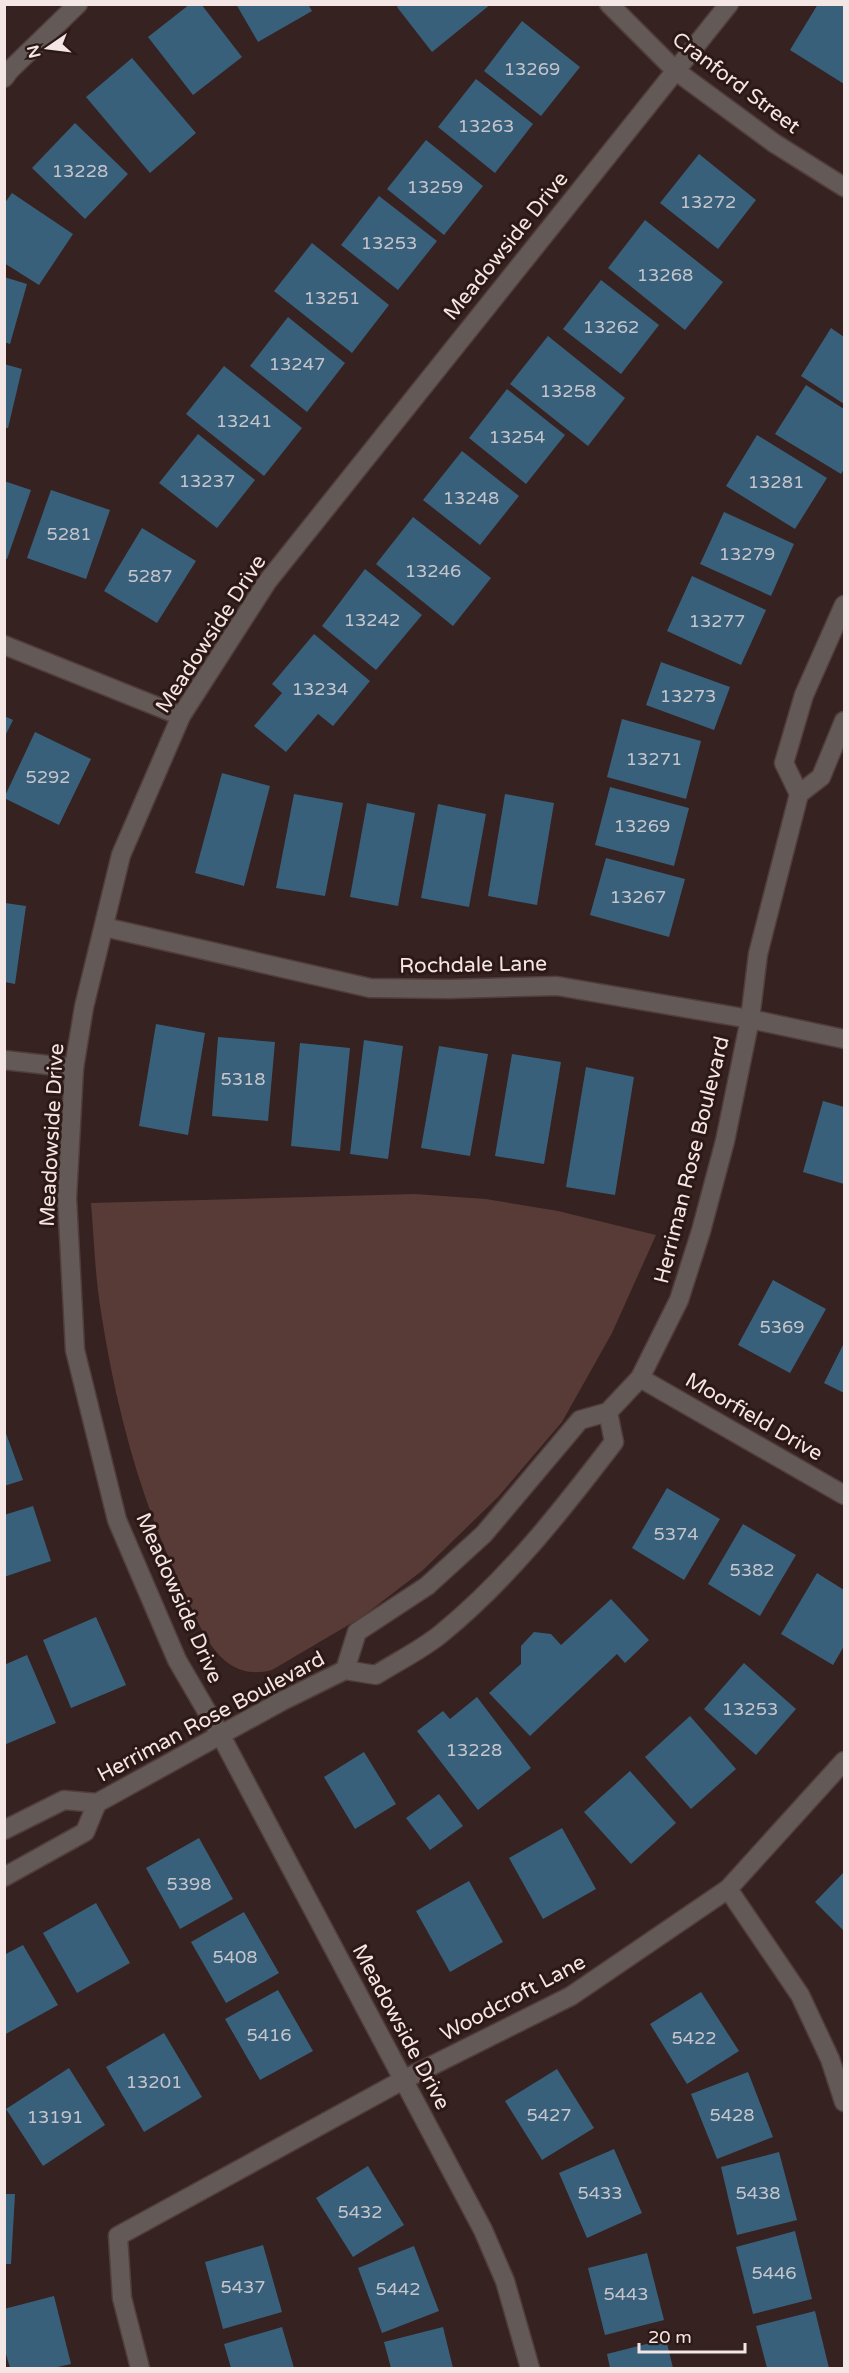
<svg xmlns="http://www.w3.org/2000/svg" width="849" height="2373" viewBox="0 0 849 2373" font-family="'Varela Round',sans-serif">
	<rect width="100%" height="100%" fill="#362220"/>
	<path fill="#583a36" d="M415,1194L486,1199L558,1211L656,1235L612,1333L562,1422L498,1497L423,1570L362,1617L272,1670C220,1684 201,1629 184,1591C141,1503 116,1409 101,1312C95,1276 94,1239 91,1203Z"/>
	<g fill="#38607b">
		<path d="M190,4H201L242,57L193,95L148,37Z"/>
		<path d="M236,4H308L312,11L258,42Z"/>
		<path d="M400,4H491L432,52L397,7Z"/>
		<path d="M818,4H844V84L790,50Z"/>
		<path d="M522,21L580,67L541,116L484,71Z"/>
		<path d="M132,58L196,133L150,173L86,97Z"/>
		<path d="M476,79L533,124L495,173L438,127Z"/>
		<path d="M75,123L128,174L85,219L32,168Z"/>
		<path d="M426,140L483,186L444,235L387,189Z"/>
		<path d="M699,154L756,200L718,249L660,203Z"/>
		<path d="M12,193L73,234L39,285L4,263V204Z"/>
		<path d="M379,196L437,241L398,290L341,245Z"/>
		<path d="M645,220L723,282L685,330L608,268Z"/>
		<path d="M312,243L389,305L352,353L274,291Z"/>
		<path d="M4,277L27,284L10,344L4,342Z"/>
		<path d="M601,280L659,325L621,374L563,329Z"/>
		<path d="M288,317L345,363L307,412L250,366Z"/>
		<path d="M831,328L844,337V404L801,376Z"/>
		<path d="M548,336L625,398L588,446L510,384Z"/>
		<path d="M4,364L22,369L8,428H4Z"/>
		<path d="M224,366L302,428L264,476L186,414Z"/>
		<path d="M806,385L844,409V469L841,474L775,434Z"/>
		<path d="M507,389L565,435L526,484L469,438Z"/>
		<path d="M198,434L255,480L217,528L159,483Z"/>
		<path d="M757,435L827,478L795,529L726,486Z"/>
		<path d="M462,451L519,496L480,545L423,500Z"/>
		<path d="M4,481L31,490L7,559H4Z"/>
		<path d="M51,490L110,510L86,579L27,558Z"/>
		<path d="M724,512L794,544L771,596L700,564Z"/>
		<path d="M413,517L491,578L453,626L376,564Z"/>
		<path d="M142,528L196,561L157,623L104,591Z"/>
		<path d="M365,569L422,615L376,670L322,626Z"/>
		<path d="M692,576L766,610L741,665L667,631Z"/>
		<path d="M314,634L370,681L333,726L318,714L286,752L254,726L282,693L272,684Z"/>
		<path d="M661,662L730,687L714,730L646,705Z"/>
		<path d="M4,716L13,720L4,738Z"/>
		<path d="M622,719L701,741L686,799L607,777Z"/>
		<path d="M35,732L91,759L59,825L4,798Z"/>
		<path d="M222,773L270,786L244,886L195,873Z"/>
		<path d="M610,787L689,808L674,866L595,845Z"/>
		<path d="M294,794L343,803L325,896L276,888Z"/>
		<path d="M505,794L554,803L537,905L488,896Z"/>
		<path d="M367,803L415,813L398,906L350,897Z"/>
		<path d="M438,804L486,814L469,907L421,898Z"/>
		<path d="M606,858L685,879L669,937L590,915Z"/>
		<path d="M5,903L26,906L15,984L5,982Z"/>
		<path d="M156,1024L205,1033L188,1135L139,1126Z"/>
		<path d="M218,1037L275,1042L268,1121L212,1116Z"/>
		<path d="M364,1040L403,1046L388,1159L350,1154Z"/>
		<path d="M300,1043L350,1048L340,1151L291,1146Z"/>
		<path d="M439,1046L488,1054L470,1156L421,1148Z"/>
		<path d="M512,1054L561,1062L544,1164L495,1156Z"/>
		<path d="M586,1067L634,1077L615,1195L566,1187Z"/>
		<path d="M823,1101L844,1107V1184L803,1172Z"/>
		<path d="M773,1280L826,1309L790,1373L738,1345Z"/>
		<path d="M844,1343V1393L824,1383Z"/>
		<path d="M4,1428L23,1480L4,1486Z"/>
		<path d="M667,1488L720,1519L684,1580L632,1548Z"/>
		<path d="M33,1506L51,1561L4,1577V1515Z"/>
		<path d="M743,1524L796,1555L760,1616L708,1584Z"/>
		<path d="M817,1573L844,1590V1646L833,1665L781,1634Z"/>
		<path d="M611,1599L649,1640L625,1663L617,1654L530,1736L489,1693L521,1664V1646L534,1632L551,1634L561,1645Z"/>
		<path d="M96,1617L126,1685L71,1708L43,1640Z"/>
		<path d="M27,1655L56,1723L4,1745V1665Z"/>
		<path d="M744,1663L796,1709L756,1755L704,1709Z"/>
		<path d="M477,1697L531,1768L478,1810L417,1731L443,1711L450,1719Z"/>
		<path d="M690,1716L736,1769L691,1809L645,1757Z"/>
		<path d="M364,1752L396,1804L355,1829L324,1777Z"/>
		<path d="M630,1771L676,1823L631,1864L584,1812Z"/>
		<path d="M439,1794L463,1826L430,1850L406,1818Z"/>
		<path d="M562,1828L596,1889L543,1919L509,1858Z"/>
		<path d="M199,1838L233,1899L180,1929L146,1868Z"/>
		<path d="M844,1872V1931L815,1902Z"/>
		<path d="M469,1881L503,1942L450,1972L416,1911Z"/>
		<path d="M96,1903L130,1963L77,1993L43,1933Z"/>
		<path d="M244,1912L279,1973L226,2003L191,1942Z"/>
		<path d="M23,1945L58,2005L4,2035V1955Z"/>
		<path d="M278,1990L313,2051L260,2080L225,2019Z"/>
		<path d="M701,1992L739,2051L687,2084L650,2024Z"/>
		<path d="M164,2033L202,2097L144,2132L106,2067Z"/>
		<path d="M69,2068L105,2125L43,2166L6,2109Z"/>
		<path d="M557,2069L594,2128L542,2160L505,2101Z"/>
		<path d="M748,2072L773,2137L717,2159L691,2094Z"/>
		<path d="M614,2149L642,2213L587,2238L559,2173Z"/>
		<path d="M779,2152L797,2220L737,2235L721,2167Z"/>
		<path d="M368,2166L404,2225L353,2257L316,2198Z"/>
		<path d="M4,2194H15L11,2264H4Z"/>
		<path d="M795,2231L812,2299L753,2314L736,2247Z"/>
		<path d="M263,2245L282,2312L223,2329L205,2262Z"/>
		<path d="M414,2246L439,2311L382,2333L358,2268Z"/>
		<path d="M647,2253L664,2320L605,2335L588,2268Z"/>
		<path d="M54,2296L71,2364L53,2368H10L4,2347V2309Z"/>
		<path d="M815,2311L829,2368H767L756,2326Z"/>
		<path d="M282,2327L294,2368H231L224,2344Z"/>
		<path d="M443,2327L453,2368H391L384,2342Z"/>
		<path d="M666,2339L673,2368H610L607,2354Z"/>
	</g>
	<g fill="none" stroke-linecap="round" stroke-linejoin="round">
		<defs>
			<g id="minor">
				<path d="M609,4L676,71L774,143L844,187"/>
				<path d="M4,78L10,70L78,4"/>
				<path d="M4,645L181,716"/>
				<path d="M799,794L784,763L804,695L844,605"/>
				<path d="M104,927L370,988L449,989L557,986L750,1019L844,1039"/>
				<path d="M4,1060L74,1068"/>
				<path d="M640,1378L844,1495"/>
				<path d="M345,1670L357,1632L427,1586L484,1534L580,1420L608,1412L640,1378L679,1300L701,1231L725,1141L750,1019L758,954L799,794L821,777L844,721"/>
				<path d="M4,1830L64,1800L97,1803L282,1701L345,1670L376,1675C398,1661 423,1649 442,1633C509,1578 562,1510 614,1442L608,1412"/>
				<path d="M4,1877L85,1832L97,1803"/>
				<path d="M728,1889L800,1995L830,2059L844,2102"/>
				<path d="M140,2368L122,2298L118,2236L403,2080L571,1996L728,1889L844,1761"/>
				<path d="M530,2368L505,2281L483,2230L220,1734L177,1660L117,1520L75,1350L67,1198L74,1068L84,1007L121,855L181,716L267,582L729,4"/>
			</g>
		</defs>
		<use href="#minor" stroke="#513d3b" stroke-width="21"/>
		<use href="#minor" stroke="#635957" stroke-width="18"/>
	</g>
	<g text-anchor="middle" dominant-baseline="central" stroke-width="6" stroke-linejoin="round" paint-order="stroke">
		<g font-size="18" fill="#c5c4ca">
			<text x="532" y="69">13269</text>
			<text x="486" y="126">13263</text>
			<text x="80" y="171">13228</text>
			<text x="435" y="187">13259</text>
			<text x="708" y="202">13272</text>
			<text x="389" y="243">13253</text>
			<text x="665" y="275">13268</text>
			<text x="332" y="298">13251</text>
			<text x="611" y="327">13262</text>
			<text x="297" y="364">13247</text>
			<text x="568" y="391">13258</text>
			<text x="244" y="421">13241</text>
			<text x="517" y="437">13254</text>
			<text x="207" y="481">13237</text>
			<text x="776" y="482">13281</text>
			<text x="471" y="498">13248</text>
			<text x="69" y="534">5281</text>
			<text x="747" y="554">13279</text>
			<text x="433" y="571">13246</text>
			<text x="150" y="576">5287</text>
			<text x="372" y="620">13242</text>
			<text x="717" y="621">13277</text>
			<text x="320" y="689">13234</text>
			<text x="688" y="696">13273</text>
			<text x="654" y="759">13271</text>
			<text x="48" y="777">5292</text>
			<text x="642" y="826">13269</text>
			<text x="638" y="897">13267</text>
			<text x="243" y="1079">5318</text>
			<text x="782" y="1327">5369</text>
			<text x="676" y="1534">5374</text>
			<text x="752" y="1570">5382</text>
			<text x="750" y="1709">13253</text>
			<text x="474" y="1750">13228</text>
			<text x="189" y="1884">5398</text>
			<text x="235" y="1957">5408</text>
			<text x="269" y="2035">5416</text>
			<text x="694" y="2038">5422</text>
			<text x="154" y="2082">13201</text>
			<text x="549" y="2115">5427</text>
			<text x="732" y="2115">5428</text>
			<text x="55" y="2117">13191</text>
			<text x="600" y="2193">5433</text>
			<text x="758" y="2193">5438</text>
			<text x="360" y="2212">5432</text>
			<text x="774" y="2273">5446</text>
			<text x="243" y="2287">5437</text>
			<text x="398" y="2289">5442</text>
			<text x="626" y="2294">5443</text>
		</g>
		<g font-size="21" fill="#f4e6e4" stroke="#2c1916">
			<text transform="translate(736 83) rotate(37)">Cranford Street</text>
			<text transform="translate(506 246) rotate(-51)">Meadowside Drive</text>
			<text transform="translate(211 634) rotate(-57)">Meadowside Drive</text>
			<text transform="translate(473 965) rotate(-1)">Rochdale Lane</text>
			<text transform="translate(52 1135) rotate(-87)">Meadowside Drive</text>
			<text transform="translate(692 1160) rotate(-76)">Herriman Rose Boulevard</text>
			<text transform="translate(754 1417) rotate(30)">Moorfield Drive</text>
			<text transform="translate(179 1598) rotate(66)">Meadowside Drive</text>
			<text transform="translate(211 1717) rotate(-28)">Herriman Rose Boulevard</text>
			<text transform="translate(513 1998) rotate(-28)">Woodcroft Lane</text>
			<text transform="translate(401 2027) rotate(62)">Meadowside Drive</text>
		</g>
	</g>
	<rect width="849" height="2373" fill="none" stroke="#f4e6e4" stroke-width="12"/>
	<g transform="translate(48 48) rotate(256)" stroke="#2c1916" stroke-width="4.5" paint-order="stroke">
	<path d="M0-4.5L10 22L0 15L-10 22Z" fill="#f4e6e4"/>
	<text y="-9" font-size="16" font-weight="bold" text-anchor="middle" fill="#f4e6e4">N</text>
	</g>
	<path d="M639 2343v9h106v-9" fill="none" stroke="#f4e6e4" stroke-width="3"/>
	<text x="648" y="2343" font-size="18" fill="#f4e6e4" stroke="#2c1916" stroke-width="4.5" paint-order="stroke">20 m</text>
</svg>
